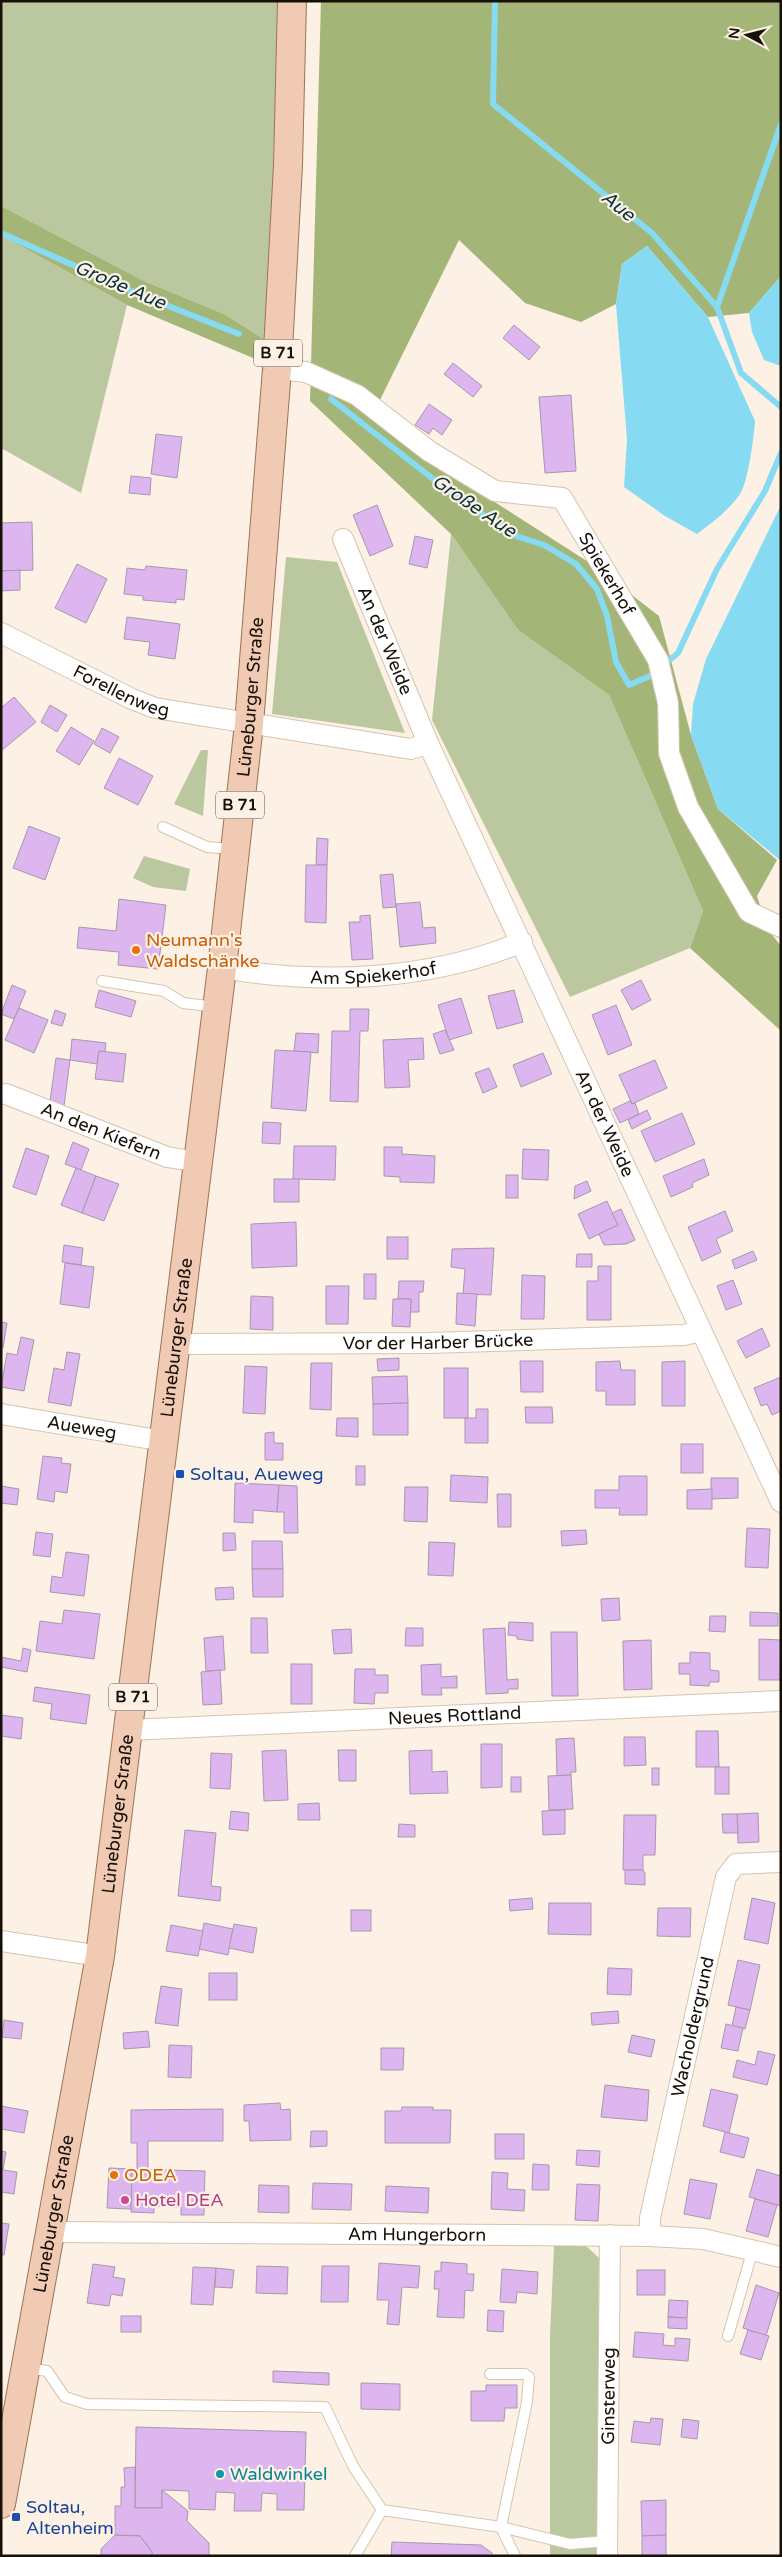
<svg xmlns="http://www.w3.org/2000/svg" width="782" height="2557" viewBox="0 0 782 2557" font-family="'Varela Round',sans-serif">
	<rect width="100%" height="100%" fill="#fcf1e4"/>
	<g fill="#bbc89f">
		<path d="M1,1H279L267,341L224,314L144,281L1,206Z"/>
		<path d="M1,235L127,305L81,493L1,448Z"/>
		<path d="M451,534L518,630L609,695L703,911L690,948L570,997L432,720Z"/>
		<path d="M286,557L337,562L405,733L272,714Z"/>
		<path d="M201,750H208L203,816L174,804Z"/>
		<path d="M144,856L190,869L186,891L153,887L133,878Z"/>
		<path d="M585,2245L599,2258L597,2556H550V2336L554,2246Z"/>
	</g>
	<g fill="#a3b677">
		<path d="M321,1H781V276L749,313L708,317L647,246L622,264L616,304L581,322L525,303L459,240L377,406L490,499L593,565L659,616L691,735L718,809L777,860L757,896L768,930L781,946V1031L690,948L703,911L609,695L518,630L451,534L310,401Z"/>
		<path d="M1,206L144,281L224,314L267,341L265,363L127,305L1,235Z"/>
	</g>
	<g fill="#86dbf2">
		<path d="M647,246L708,317L755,421C754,437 748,482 740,494C729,510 712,523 697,534L665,516L624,487L627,440L616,304L622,264Z"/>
		<path d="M781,276V366L764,360L752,332L749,313Z"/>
		<path d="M781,505V861L718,809L691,735L693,704L706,659Z"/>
	</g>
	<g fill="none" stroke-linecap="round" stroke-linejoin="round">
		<g stroke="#86dbf2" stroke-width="6">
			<path d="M495,1L493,104L652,233L717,307L741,373L781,407"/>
			<path d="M1,233L138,294L239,334"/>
			<path d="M717,307L781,124"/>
			<path d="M331,399L455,496L513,535L544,545L576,564L597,589L607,616L616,662L629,685L650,676L678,653L717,569L765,491L781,453"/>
		</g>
	</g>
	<g fill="#ddb6ef" stroke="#a798ad">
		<path d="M514,325L540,347L529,360L503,338Z"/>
		<path d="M453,363L482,386L473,397L444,374Z"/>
		<path d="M571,395L576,471L545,473L539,397Z"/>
		<path d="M429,404L452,420L442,435L433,428L429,434L415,425Z"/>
		<path d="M156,434L182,437L177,478L151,474Z"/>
		<path d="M131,476L151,478L150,495L129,493Z"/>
		<path d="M377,505L393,546L370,556L353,515Z"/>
		<path d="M32,522L33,570L1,571V523Z"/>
		<path d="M415,536L433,540L427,568L409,564Z"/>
		<path d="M77,564L107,579L86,623L55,608Z"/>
		<path d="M146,566L187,570L184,600L176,599V603L143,600V596L124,594L127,568L145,570Z"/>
		<path d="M20,570V590L1,591V571Z"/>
		<path d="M127,617L180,624L175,659L148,655L150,642L124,639Z"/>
		<path d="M14,697L36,722L1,751V708Z"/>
		<path d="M50,705L67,715L57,732L41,722Z"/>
		<path d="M71,727L94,741L79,765L56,751Z"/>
		<path d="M102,728L119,737L110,753L94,744Z"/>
		<path d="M119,758L153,776L138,805L104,788Z"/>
		<path d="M29,826L60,838L45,880L13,868Z"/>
		<path d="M317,838L328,839L327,865H316Z"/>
		<path d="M306,865H327L326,923L305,922Z"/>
		<path d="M393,874L396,907L383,908L380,875Z"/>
		<path d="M119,899L166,905L158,969L118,965L119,952L77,948L79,927L116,931Z"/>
		<path d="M420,902L423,928L435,927L436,943L400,947L396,904Z"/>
		<path d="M370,915L373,959L352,960L349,922H360V916Z"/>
		<path d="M641,980L651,1000L632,1010L621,990Z"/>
		<path d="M12,985L26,991L14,1019L1,1014Z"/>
		<path d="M99,990L136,1001L131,1017L95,1007Z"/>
		<path d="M514,990L523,1022L497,1029L488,996Z"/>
		<path d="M461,998L472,1033L449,1040L438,1005Z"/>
		<path d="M616,1005L632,1045L608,1055L592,1015Z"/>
		<path d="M19,1008L48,1020L34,1053L5,1040Z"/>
		<path d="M350,1009H369L368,1031H360L358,1102L330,1101L332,1031H350Z"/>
		<path d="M55,1010L66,1014L62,1026L51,1023Z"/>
		<path d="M445,1030L454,1050L440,1054L433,1034Z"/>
		<path d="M296,1033L319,1034L318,1053L294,1051Z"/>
		<path d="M423,1038L424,1059L408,1060L410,1087L385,1088L383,1040Z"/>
		<path d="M72,1039L106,1043L105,1052L99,1051L97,1064L70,1060Z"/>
		<path d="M275,1050L311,1052L306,1111L271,1108Z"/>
		<path d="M99,1051L126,1054L123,1082L95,1079Z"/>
		<path d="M543,1053L552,1074L521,1087L513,1065Z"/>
		<path d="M56,1058L70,1060L64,1106L50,1101Z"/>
		<path d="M655,1060L667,1088L632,1104L619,1075Z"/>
		<path d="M489,1068L497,1087L483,1093L475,1073Z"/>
		<path d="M630,1101L632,1104L635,1103L639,1114L620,1123L613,1109Z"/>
		<path d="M647,1110L651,1119L632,1129L628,1120Z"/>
		<path d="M682,1113L695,1144L655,1162L641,1131Z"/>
		<path d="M263,1122L281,1123L280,1144L262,1143Z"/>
		<path d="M73,1142L89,1149L81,1170L65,1164Z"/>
		<path d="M294,1146H336L335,1180L293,1179Z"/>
		<path d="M384,1147H402V1154L435,1156L434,1183L400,1182V1177L384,1176Z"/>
		<path d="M26,1148L49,1156L36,1195L13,1187Z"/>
		<path d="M523,1149L549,1150L548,1180L522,1179Z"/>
		<path d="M704,1159L709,1175L692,1183L693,1187L671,1197L663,1176Z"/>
		<path d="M76,1168L96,1176L82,1213L61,1205Z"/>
		<rect x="506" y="1175" width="12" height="23"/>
		<path d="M96,1176L119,1184L104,1221L82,1213Z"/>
		<rect x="274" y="1179" width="25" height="23"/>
		<path d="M587,1181L591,1191L574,1199L575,1186Z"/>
		<path d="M607,1201L618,1225L589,1239L578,1214Z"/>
		<path d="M621,1209L635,1240L626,1244L604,1245L599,1234L618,1225L612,1213Z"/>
		<path d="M725,1211L733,1231L716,1239L721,1252L702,1261L688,1227Z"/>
		<path d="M296,1222L297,1266L252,1268L251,1224Z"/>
		<rect x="387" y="1237" width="21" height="22"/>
		<path d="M64,1245L83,1248L81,1265L62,1262Z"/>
		<path d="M494,1248L491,1295L463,1294L465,1269L451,1267L452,1249Z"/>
		<path d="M753,1251L757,1260L735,1269L732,1260Z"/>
		<path d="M577,1254H592V1267H576Z"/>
		<path d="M65,1263L94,1267L89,1308L60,1304Z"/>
		<path d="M598,1266H611V1320H587V1281H598Z"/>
		<rect x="364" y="1274" width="12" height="25"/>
		<path d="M522,1275L545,1276L544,1319H521Z"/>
		<path d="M733,1280L742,1304L726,1310L717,1286Z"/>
		<path d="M399,1281H424L423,1292H419V1312H410L411,1299H398Z"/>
		<path d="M326,1286H349L348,1324H326Z"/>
		<path d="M457,1293L477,1294L475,1326L456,1324Z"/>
		<path d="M251,1296L273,1297V1330L250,1329Z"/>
		<path d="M393,1299H411L410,1327L392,1326Z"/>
		<path d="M1,1322L7,1323L3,1348H1Z"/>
		<path d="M762,1328L770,1346L746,1358L737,1341Z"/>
		<path d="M21,1337L34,1340L24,1391L1,1387L7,1353L17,1355Z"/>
		<path d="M67,1352L80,1354L71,1406L48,1402L54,1368L64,1370Z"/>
		<path d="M399,1358V1370L378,1371L377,1359Z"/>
		<path d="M520,1361H543V1392H521Z"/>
		<path d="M620,1361L621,1370H635V1405H606V1391H596V1362Z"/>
		<path d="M685,1361V1406H662V1362Z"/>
		<path d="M311,1363H332L331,1410L310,1409Z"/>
		<path d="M245,1366L267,1367L265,1414L243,1413Z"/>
		<rect x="444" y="1368" width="24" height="50"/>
		<path d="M407,1376L408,1403L373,1404L372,1377Z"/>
		<path d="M781,1377V1411L772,1415L767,1404L761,1406L754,1388Z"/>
		<path d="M408,1403V1435H373V1404Z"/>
		<path d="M525,1407H552L553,1423H526Z"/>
		<path d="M476,1409H488V1443H465V1418H476Z"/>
		<path d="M337,1418H358V1437L336,1436Z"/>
		<path d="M274,1432V1443H283V1460H265V1433Z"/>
		<rect x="681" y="1444" width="22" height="29"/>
		<path d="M43,1456L62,1458L61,1463L71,1464L67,1493L55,1491L54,1502L37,1499Z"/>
		<rect x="356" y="1466" width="9" height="19"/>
		<path d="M451,1475L488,1477L487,1503L450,1501Z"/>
		<path d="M619,1476H647V1515H619L620,1508H595V1490H619Z"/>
		<path d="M711,1478H738V1498L711,1499Z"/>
		<path d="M235,1483L279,1485L277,1512L253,1510V1523L234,1522Z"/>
		<path d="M279,1485L297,1486L298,1533H284V1512H277Z"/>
		<path d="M1,1486L19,1489L17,1505L1,1503Z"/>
		<path d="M405,1487H428L427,1522L404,1521Z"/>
		<path d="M712,1489V1509H687V1490Z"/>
		<path d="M497,1494H511V1527H498Z"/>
		<path d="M747,1528L770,1529L768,1568L745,1567Z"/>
		<path d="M586,1530L587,1544L562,1546L561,1531Z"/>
		<path d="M36,1532L53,1534L50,1557L33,1555Z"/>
		<path d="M223,1533H235L236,1550L223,1551Z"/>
		<path d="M252,1541H282L283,1569H252Z"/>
		<path d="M429,1542L455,1543L453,1576L428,1575Z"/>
		<path d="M66,1552L89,1555L84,1596L50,1592L52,1576L62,1578Z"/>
		<path d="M252,1569H283V1597H253Z"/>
		<path d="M233,1587L234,1599L216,1600L215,1588Z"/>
		<path d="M619,1598L620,1620L602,1621L601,1599Z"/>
		<path d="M64,1610L100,1614L94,1659L36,1651L40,1621L62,1624Z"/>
		<path d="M750,1612L778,1613V1626H750Z"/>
		<path d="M710,1616H726L725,1632L709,1631Z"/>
		<path d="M251,1618H267L268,1653H251Z"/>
		<path d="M509,1622L533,1623V1641L517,1639V1636L508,1635Z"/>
		<path d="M406,1628H423V1646H405Z"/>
		<path d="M505,1628L507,1680L518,1679V1689H508V1693L486,1694L483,1629Z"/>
		<path d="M351,1629L352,1653L334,1654L332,1630Z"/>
		<path d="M551,1632H577L578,1696H552Z"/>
		<path d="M223,1636L225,1670L206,1671L204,1638Z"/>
		<path d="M759,1639L781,1640L780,1680H759Z"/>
		<path d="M651,1640L652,1689L624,1690L623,1641Z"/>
		<path d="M23,1648L31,1650L27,1672L1,1667V1657L21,1661Z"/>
		<path d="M690,1652L710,1653V1670L719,1671V1682H710L709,1686L690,1685V1674H679V1663H690Z"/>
		<rect x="291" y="1664" width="21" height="40"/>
		<path d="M441,1664V1677L457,1676V1688H441L442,1695H422L421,1665Z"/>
		<path d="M355,1669H375V1675H388V1693H375L374,1704L354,1703Z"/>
		<path d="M220,1670L222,1704L203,1705L201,1672Z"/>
		<path d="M35,1687L90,1695L86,1724L50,1719L52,1704L33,1701Z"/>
		<path d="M1,1715L23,1718L21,1739L1,1736Z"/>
		<path d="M696,1731H718L719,1767H696Z"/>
		<path d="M624,1737H645L646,1765L624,1766Z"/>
		<path d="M574,1738L576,1772H571V1775L557,1776L556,1739Z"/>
		<path d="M481,1744H502V1787L481,1788Z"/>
		<path d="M286,1750L288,1800L264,1801L262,1751Z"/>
		<path d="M338,1750H356V1781H339Z"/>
		<path d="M432,1750V1772L447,1771L448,1793L410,1794L409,1751Z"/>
		<path d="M211,1753L232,1754L230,1789L210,1788Z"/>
		<rect x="715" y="1767" width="14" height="27"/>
		<rect x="652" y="1768" width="7" height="17"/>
		<path d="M571,1775L573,1809L549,1810L548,1776Z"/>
		<rect x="511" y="1777" width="10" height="15"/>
		<path d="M319,1803L320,1820H298V1804Z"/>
		<path d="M565,1810V1834L543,1835L542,1811Z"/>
		<path d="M231,1811L249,1813L248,1831L229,1829Z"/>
		<path d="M758,1813L759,1842L738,1843L737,1814Z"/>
		<path d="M722,1814H737L738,1833H723Z"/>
		<path d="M624,1815H656L655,1855H643V1870H623Z"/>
		<path d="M399,1824L415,1825V1837H398Z"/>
		<path d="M185,1830L216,1833L211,1886L221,1887L220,1901L178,1896Z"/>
		<path d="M625,1870H643L645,1873V1885L625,1884Z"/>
		<path d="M532,1898L533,1909L510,1911L509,1900Z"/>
		<path d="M752,1898L775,1903L768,1944L744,1939Z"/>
		<path d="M549,1903H591V1935L548,1934Z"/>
		<path d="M658,1908H691L690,1937L657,1936Z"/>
		<rect x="351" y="1910" width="20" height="21"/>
		<path d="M204,1923L233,1929L228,1955L199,1949Z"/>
		<path d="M234,1924L257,1928L253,1953L229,1948Z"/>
		<path d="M171,1925L203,1931L198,1956L166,1951Z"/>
		<path d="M738,1960L760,1965L750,2010L728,2005Z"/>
		<path d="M608,1968L632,1969L631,1995L607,1994Z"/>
		<rect x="209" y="1973" width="28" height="27"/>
		<path d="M161,1986L182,1989L178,2026L155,2023Z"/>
		<path d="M736,2007L750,2010L745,2029L732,2026Z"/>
		<path d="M618,2011L619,2023L592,2025L591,2013Z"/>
		<path d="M4,2020L23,2023L21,2039L2,2037Z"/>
		<path d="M726,2024L743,2028L738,2051L721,2048Z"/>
		<path d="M148,2031L150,2047L124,2049L123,2033Z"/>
		<path d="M632,2035L655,2040L651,2057L628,2052Z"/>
		<path d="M169,2045L192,2046L191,2078L168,2077Z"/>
		<path d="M381,2048H404L403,2070H381Z"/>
		<path d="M758,2051L775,2055L767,2085L733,2077L737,2060L755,2065Z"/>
		<path d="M605,2085L649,2090L647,2121L601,2117Z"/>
		<path d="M711,2089L738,2095L729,2133L703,2126Z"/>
		<path d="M280,2103L281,2110L290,2109L291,2140L250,2141L249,2121H244V2105Z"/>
		<path d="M1,2106L28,2111L24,2133L1,2129Z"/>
		<path d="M402,2107H433V2110H451L450,2143H385V2111H401Z"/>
		<path d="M223,2109V2141H148V2169H137V2143H131V2110Z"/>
		<path d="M311,2131H327V2146L310,2147Z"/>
		<path d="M725,2132L749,2138L744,2158L720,2152Z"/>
		<rect x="495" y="2134" width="29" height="25"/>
		<path d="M577,2150L600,2151L599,2167L576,2165Z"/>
		<path d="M1,2151L6,2152L3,2170L17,2172L14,2194L1,2192Z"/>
		<path d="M533,2164L549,2165V2190H532Z"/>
		<path d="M109,2168L132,2169L131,2209L107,2208Z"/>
		<path d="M132,2169L205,2171L204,2215H181V2207L154,2206V2213L131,2212Z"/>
		<path d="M757,2169L781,2176V2206L749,2197Z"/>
		<path d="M492,2172L508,2173L507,2189L525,2190L524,2211L491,2209Z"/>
		<path d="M690,2179L717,2184L710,2219L684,2214Z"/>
		<path d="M313,2183L352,2184L351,2210L312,2209Z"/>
		<path d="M577,2184L600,2185L598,2221L575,2220Z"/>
		<path d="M259,2185L289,2186V2213L258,2212Z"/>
		<path d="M386,2186L429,2188L428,2213L385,2211Z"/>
		<path d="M755,2199L777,2205L768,2237L746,2231Z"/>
		<path d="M1,2223L9,2224L4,2255H1Z"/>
		<path d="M441,2262L467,2264V2274H474L473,2291L465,2290L464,2318L437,2317L439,2289H434L435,2271H441Z"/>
		<path d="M379,2263L420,2266L418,2288L402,2287L399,2325L387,2324L389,2300H377Z"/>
		<path d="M93,2264L115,2267L113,2277L125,2279L122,2296L111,2294L109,2306L87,2303Z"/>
		<path d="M257,2266L288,2267L287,2294L256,2293Z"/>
		<path d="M322,2266H349L348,2302H321Z"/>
		<path d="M193,2267L216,2268L213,2305L191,2304Z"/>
		<path d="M216,2268L234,2270L232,2288L215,2287Z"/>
		<path d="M502,2269L538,2272L537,2294L517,2292L516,2303L500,2302Z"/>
		<rect x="637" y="2270" width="28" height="25"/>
		<path d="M756,2285L779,2293L766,2336L743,2328Z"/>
		<path d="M669,2300L688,2301L687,2318L668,2317Z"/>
		<path d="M488,2310L504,2311L503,2332L487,2331Z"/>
		<rect x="121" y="2316" width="20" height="16"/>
		<path d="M668,2317L687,2318V2329L668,2328Z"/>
		<path d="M748,2330L769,2336L761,2360L740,2354Z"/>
		<path d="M635,2332L664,2334L663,2345L675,2346V2338L690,2339L688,2361L633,2357Z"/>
		<path d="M273,2371L329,2373V2385L273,2382Z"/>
		<path d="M361,2383L400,2384V2410L361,2409Z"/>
		<path d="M486,2385H517V2408H505L504,2421H471V2391H486Z"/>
		<path d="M651,2418L663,2419L660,2445L631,2442L634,2421L650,2423Z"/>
		<path d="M683,2419L699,2421L697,2439L681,2437Z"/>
		<path d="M136,2427L306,2432L304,2510H277V2494L262,2493L261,2511H234L235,2493L216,2492L215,2510L189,2509V2491L162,2490V2508H135Z"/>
		<path d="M135,2467V2508H162V2490L188,2511L187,2521L209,2543V2556H152V2552L140,2536L115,2535V2506H121V2487H125L124,2468Z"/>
		<path d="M666,2500V2535L642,2536L641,2501Z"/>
		<path d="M115,2535L140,2536L152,2552V2556H101V2549Z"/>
		<path d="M666,2535V2556H642V2536Z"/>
		<path d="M392,2542L481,2545L492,2553V2556H391Z"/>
	</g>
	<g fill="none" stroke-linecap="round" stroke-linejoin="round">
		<defs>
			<g id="lane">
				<path d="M163,827L207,847L234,849"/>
				<path d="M102,981L164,991L183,1003L216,1007"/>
				<path d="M728,2336L753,2249"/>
				<path d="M27,2368L47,2371L65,2397L87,2404L325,2407L353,2466L382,2510L501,2527L570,2544L607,2541"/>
				<path d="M490,2374H525L529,2377L527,2402L501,2527L515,2556"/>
				<path d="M355,2556L382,2510"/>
			</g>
			<g id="street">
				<path id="s1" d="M277,369L306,372L357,395L429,451L495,491L562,498L658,660L668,703L669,753L688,807L749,912L781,927"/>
				<path id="s2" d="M343,539L428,743"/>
				<path id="s3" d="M1,633L132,699L155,708L411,749L428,743L781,1502"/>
				<path id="s4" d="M222,968C321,985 428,981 522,942"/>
				<path id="s5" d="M6,1094L167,1157L198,1162"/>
				<path id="s6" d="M176,1344L428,1343L684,1335L701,1331"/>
				<path id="s7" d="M1,1414L164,1441"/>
				<path id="s8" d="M129,1730L781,1701"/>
				<path d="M1,1941L100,1956"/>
				<path id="s9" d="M51,2232L650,2236L703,2239L781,2257"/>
				<path id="s10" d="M650,2236V2218L726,1877L736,1864L781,1862"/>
				<path id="s11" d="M607,2556L610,2235"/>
			</g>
			<g id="primary">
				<path id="s12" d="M1,2504L100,1956L222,968L249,724L277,369L288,165L292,1"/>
			</g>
		</defs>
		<use href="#lane" stroke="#d6c4af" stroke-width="12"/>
		<use href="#street" stroke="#d6c4af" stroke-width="22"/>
		<use href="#primary" stroke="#9e7256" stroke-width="30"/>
		<use href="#lane" stroke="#fff" stroke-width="10"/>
		<use href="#street" stroke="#fff" stroke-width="20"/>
		<use href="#primary" stroke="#f1cab3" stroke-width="28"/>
	</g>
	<g fill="#e8710a" stroke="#fcf1e4" stroke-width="2">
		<circle cx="136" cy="950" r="5"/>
		<circle cx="114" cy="2175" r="5"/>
	</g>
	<g fill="#1a4fb4" stroke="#fcf1e4" stroke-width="2">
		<rect x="175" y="1469" width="10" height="10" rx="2.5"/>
		<rect x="11" y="2512" width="10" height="10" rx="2.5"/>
	</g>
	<circle fill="#d1479c" stroke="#fcf1e4" stroke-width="2" cx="125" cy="2200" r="5"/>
	<circle fill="#0f9aa8" stroke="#fcf1e4" stroke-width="2" cx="220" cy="2474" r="5"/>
	<g text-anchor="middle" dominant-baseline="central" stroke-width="4.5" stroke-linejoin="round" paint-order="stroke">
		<g fill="#fcf1e4" stroke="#5b544a" stroke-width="1">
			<rect x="254" y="339.5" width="48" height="27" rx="4"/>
			<rect x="216" y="791.5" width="48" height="27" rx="4"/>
			<rect x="109" y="1683.5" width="48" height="27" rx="4"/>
		</g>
		<g font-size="16" font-weight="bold" fill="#161008">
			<text x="278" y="353">B 71</text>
			<text x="240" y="805">B 71</text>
			<text x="133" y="1697">B 71</text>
		</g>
		<g font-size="18" fill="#161008" stroke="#fcf1e4">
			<text stroke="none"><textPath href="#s1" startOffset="409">Spiekerhof</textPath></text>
			<text stroke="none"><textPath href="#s2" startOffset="110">An der Weide</textPath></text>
			<text stroke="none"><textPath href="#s3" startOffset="134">Forellenweg</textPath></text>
			<text stroke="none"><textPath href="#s12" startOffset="1825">Lüneburger Straße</textPath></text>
			<text stroke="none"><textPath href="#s4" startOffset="152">Am Spiekerhof</textPath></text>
			<text stroke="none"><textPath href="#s3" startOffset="868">An der Weide</textPath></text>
			<text stroke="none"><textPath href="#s5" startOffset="102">An den Kiefern</textPath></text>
			<text stroke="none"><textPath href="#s12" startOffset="1180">Lüneburger Straße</textPath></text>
			<text stroke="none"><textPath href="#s6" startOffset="262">Vor der Harber Brücke</textPath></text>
			<text stroke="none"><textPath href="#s7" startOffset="82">Aueweg</textPath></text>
			<text stroke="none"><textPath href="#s8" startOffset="326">Neues Rottland</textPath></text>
			<text stroke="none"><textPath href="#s12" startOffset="700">Lüneburger Straße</textPath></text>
			<text stroke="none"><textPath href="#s10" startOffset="214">Wacholdergrund</textPath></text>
			<text stroke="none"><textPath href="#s12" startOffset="295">Lüneburger Straße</textPath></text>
			<text stroke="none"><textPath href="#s9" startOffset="366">Am Hungerborn</textPath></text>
			<text stroke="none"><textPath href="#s11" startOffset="160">Ginsterweg</textPath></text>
		</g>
		<g font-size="18" fill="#c56008" stroke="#fcf1e4" text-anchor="start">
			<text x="146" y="940">Neumann's<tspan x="146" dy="21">Waldschänke</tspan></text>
			<text x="124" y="2175">ODEA</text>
		</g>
		<g font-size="18" fill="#164399" stroke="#fcf1e4" text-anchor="start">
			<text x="190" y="1474">Soltau, Aueweg</text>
			<text x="26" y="2507">Soltau,<tspan x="26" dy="21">Altenheim</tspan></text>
		</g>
		<g font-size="18" fill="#b23c85" stroke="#fcf1e4" text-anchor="start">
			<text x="135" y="2200">Hotel DEA</text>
		</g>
		<g font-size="18" fill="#0d838f" stroke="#fcf1e4" text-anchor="start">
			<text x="230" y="2474">Waldwinkel</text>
		</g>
		<g font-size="19" font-style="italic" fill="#08333c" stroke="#fcf1e4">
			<text transform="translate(618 206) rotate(39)">Aue</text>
			<text transform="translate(120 285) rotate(23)">Große Aue</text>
			<text transform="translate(474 506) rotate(34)">Große Aue</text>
		</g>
	</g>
	<rect width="782" height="2557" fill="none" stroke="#161008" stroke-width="5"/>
	<g transform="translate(747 35) rotate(277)" stroke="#fcf1e4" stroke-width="4" paint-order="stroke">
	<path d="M0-4L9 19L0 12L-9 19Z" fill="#161008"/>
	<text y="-8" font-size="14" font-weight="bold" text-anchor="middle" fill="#161008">N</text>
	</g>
</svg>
